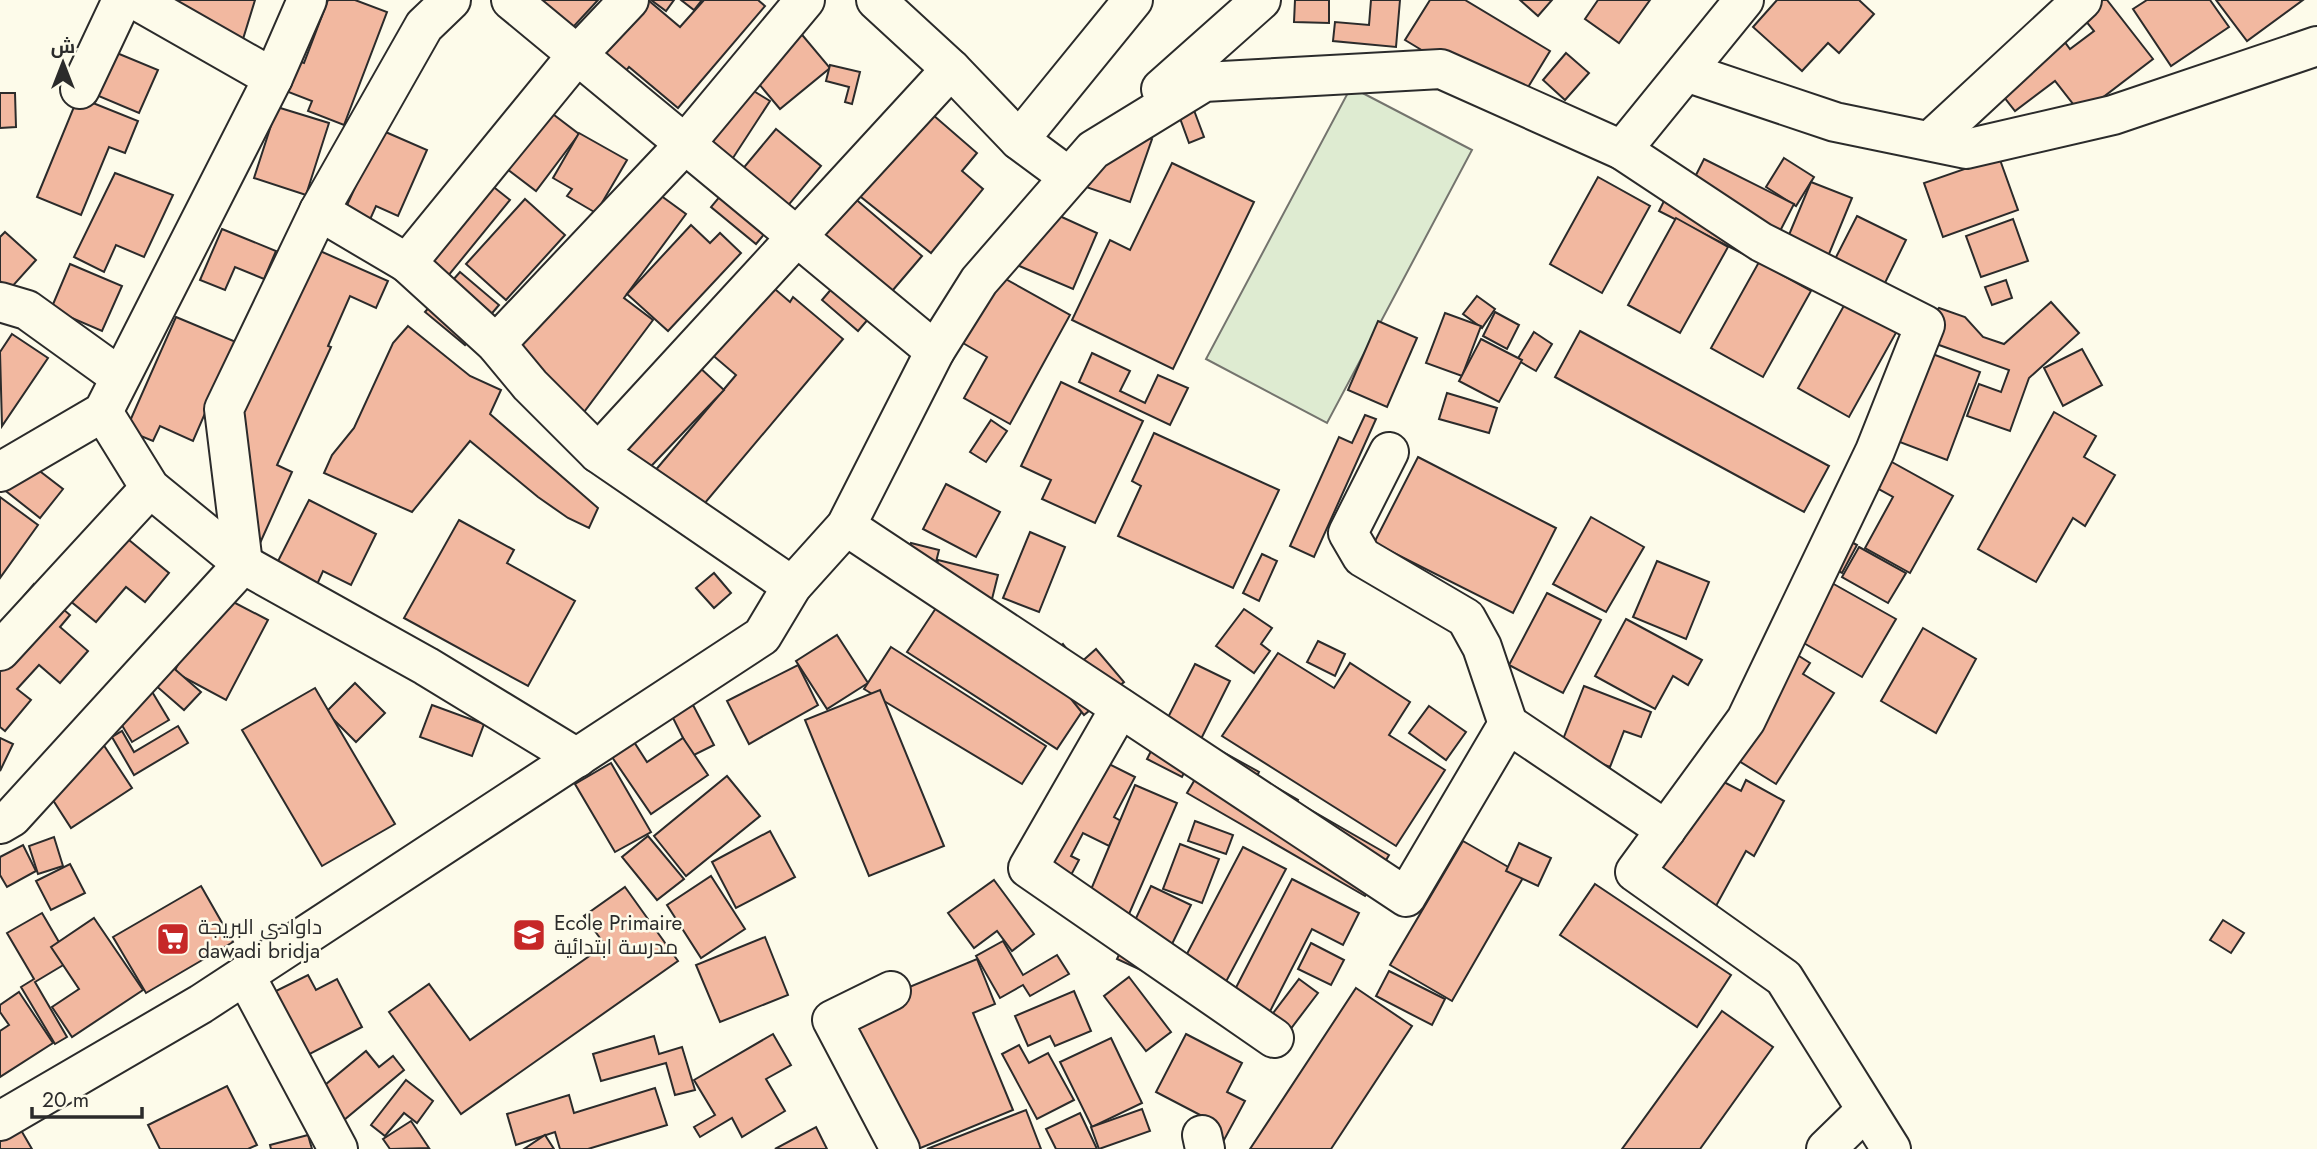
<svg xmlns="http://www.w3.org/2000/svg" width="2317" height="1149" viewBox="0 0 2317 1149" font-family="Jost,Cairo,sans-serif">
	<rect width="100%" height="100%" fill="#fdfbea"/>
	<path fill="#deebd1" stroke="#74746e" stroke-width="2" d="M1351,87L1472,150L1327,423L1206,359Z"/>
	<g fill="#f2b8a0" stroke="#2b2b2b" stroke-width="2">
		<path d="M170,0H255L239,52Z"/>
		<path d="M328,0H355L387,12L344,125L308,111L312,101L260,81L271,51L304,63Z"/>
		<path d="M526,0H598L563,38Z"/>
		<path d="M625,0H648L680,27L704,0H758L765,6L678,108L629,67L618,81L582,51Z"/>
		<path d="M651,0H674L666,11Z"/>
		<path d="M681,0H702L694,10Z"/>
		<path d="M1295,0H1329V23L1294,22Z"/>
		<path d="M1371,0H1400L1396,47L1333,41L1335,22L1369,25Z"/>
		<path d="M1430,0H1465L1550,51L1516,107L1405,40Z"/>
		<path d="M1520,0H1552L1538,16Z"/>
		<path d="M1598,0H1650L1619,43L1585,19Z"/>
		<path d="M1777,0H1859L1874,14L1839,53L1828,43L1802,71L1753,27Z"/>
		<path d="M2099,0H2107L2153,59L2081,114L2055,81L2015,111L1993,83L2058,33L2070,49L2094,31L2080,14Z"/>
		<path d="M2147,0H2210L2229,27L2171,66L2133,9Z"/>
		<path d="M2216,0H2303L2247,41Z"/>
		<path d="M793,24L830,68L780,109L743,65Z"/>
		<path d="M100,46L158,70L139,113L82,89Z"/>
		<path d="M1566,53L1589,73L1565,100L1543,80Z"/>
		<path d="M830,65L860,72L852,104L845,102L849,87L826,81Z"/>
		<path d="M731,77L770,101L731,161L692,137Z"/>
		<path d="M0,93H15L16,127L0,128Z"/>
		<path d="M910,95L977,153L962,171L983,189L931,253L841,181Z"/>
		<path d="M78,97L138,121L125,153L109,147L81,215L37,197Z"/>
		<path d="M537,102L579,134L536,191L494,159Z"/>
		<path d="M1192,105L1204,137L1189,143L1177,110Z"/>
		<path d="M277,107L329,123L306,195L254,178Z"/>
		<path d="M1108,124L1152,139L1130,202L1086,187Z"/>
		<path d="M776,129L821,166L756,244L711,207Z"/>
		<path d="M381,130L427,150L398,216L376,206L368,224L343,214Z"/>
		<path d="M579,133L627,160L596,213L567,196L572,189L553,178Z"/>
		<path d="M1999,157L2018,210L1943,237L1924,183Z"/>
		<path d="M1784,158L1814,177L1796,206L1766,187Z"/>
		<path d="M1704,159L1794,204L1763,264L1659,211L1668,193L1695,177Z"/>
		<path d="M1172,163L1254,202L1173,369L1072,320L1110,240L1130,250Z"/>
		<path d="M471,169L510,200L430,298L433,248Z"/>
		<path d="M115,173L173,195L144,257L116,245L104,272L74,257Z"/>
		<path d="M1598,177L1650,206L1602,293L1550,264Z"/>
		<path d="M638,179L686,214L624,298L653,320L581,416L504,360Z"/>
		<path d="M1811,182L1852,198L1822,271L1781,254Z"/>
		<path d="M838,184L922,256L858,331L822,300L845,273L797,232Z"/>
		<path d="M525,199L565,235L506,300L466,264Z"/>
		<path d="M1042,208L1097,233L1073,289L1017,265Z"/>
		<path d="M1857,216L1906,240L1881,291L1831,267Z"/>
		<path d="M1676,218L1728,247L1680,333L1628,305Z"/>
		<path d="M2013,219L2028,261L1981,277L1966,236Z"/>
		<path d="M691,225L710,243L720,233L741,253L668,331L627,294Z"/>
		<path d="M222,229L276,251L264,279L235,267L225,290L200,280Z"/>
		<path d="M5,232L36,260L10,289L0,281V237Z"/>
		<path d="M311,247L388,281L376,308L350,296L328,346L331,347L277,465L292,472L256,552L251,488L212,470Z"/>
		<path d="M1759,262L1811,291L1763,377L1711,348Z"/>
		<path d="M70,264L122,286L102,331L51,309Z"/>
		<path d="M460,272L499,305L465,345L425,312Z"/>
		<path d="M755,272L790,302L793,297L843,339L699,510L654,472L736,375L696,341Z"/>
		<path d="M993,272L1070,315L1010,424L964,398L987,357L956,339Z"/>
		<path d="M2006,280L2012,298L1992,305L1985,287Z"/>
		<path d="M1477,296L1495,309L1482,328L1463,314Z"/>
		<path d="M1846,302L1897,331L1849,417L1798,388Z"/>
		<path d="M2051,302L2079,333L2029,378L2010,431L1967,416L1979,384L2001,392L2009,370L1928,341L1935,312L1939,308L1965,317L1983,337L2004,344Z"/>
		<path d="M1495,312L1519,325L1507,349L1483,336Z"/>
		<path d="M1445,313L1481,326L1462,376L1426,363Z"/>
		<path d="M176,317L236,342L193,441L160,426L153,441L126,430Z"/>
		<path d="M1378,321L1417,338L1387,407L1348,390Z"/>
		<path d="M408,326L470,376L501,390L490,414L598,508L589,528L568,518L538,497L470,441L412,512L324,473L332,455L354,428L393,343Z"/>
		<path d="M1580,331L1829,466L1804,512L1555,377Z"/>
		<path d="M1534,332L1552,344L1536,371L1517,360Z"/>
		<path d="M12,334L48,358L2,426L0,352Z"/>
		<path d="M1481,339L1522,360L1499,402L1459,381Z"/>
		<path d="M1909,345L1980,372L1947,460L1876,433Z"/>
		<path d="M2082,349L2102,385L2063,406L2044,368Z"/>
		<path d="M684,353L724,390L635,483L596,447Z"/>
		<path d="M1092,353L1130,371L1120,391L1145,403L1158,375L1188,388L1170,425L1079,382Z"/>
		<path d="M1061,382L1143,421L1095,523L1042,499L1051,480L1021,466Z"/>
		<path d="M1447,393L1497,408L1489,433L1439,419Z"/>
		<path d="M2054,412L2096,436L2084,457L2115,475L2085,526L2073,518L2036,582L1978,549Z"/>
		<path d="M1365,415L1376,419L1314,557L1290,546L1339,437L1352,443Z"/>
		<path d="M991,420L1007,431L986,462L970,452Z"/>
		<path d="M1154,433L1279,490L1233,588L1118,536L1141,486L1132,481Z"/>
		<path d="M1881,456L1953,496L1910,573L1865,548L1893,497L1866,482Z"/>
		<path d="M1418,457L1556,528L1513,613L1374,543Z"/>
		<path d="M24,459L63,489L40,518L2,488Z"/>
		<path d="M946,484L1000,512L976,557L923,529Z"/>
		<path d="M0,497L38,525L0,578Z"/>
		<path d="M309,500L376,534L351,585L323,571L315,589L274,569Z"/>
		<path d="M1591,517L1644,547L1606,612L1553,584Z"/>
		<path d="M459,520L514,550L507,563L575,601L528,686L404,618Z"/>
		<path d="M112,526L169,573L145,602L126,587L96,622L58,591Z"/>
		<path d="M1030,532L1065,547L1039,612L1003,598Z"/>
		<path d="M1840,536L1857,545L1842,573L1825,564Z"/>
		<path d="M911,543L939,550L932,578L904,571Z"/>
		<path d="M1859,547L1906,573L1888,603L1842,577Z"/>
		<path d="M1262,554L1277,561L1259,601L1243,593Z"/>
		<path d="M938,560L998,575L989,611L930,595Z"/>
		<path d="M1657,561L1709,582L1686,639L1633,617Z"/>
		<path d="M714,573L731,593L714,608L696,588Z"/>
		<path d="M1823,578L1896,619L1862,677L1790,635Z"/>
		<path d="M34,584L70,615L60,627L88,651L60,683L39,665L17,689L31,700L5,731L0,727V624Z"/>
		<path d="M216,593L268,620L226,700L174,672Z"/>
		<path d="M1547,593L1601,620L1563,693L1509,665Z"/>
		<path d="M936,608L1087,704L1057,749L907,652Z"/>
		<path d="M1244,609L1272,628L1261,644L1270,651L1254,673L1216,646Z"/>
		<path d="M1626,619L1702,660L1688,685L1673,676L1655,709L1595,676Z"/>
		<path d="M1923,628L1976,659L1936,733L1881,701Z"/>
		<path d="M837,635L868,683L827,709L796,661Z"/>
		<path d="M1318,641L1345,654L1335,676L1307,662Z"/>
		<path d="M1777,642L1810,663L1803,674L1834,693L1776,784L1726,753Z"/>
		<path d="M1063,644L1079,664L1096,649L1124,682L1084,715L1041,662Z"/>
		<path d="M891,647L1046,746L1022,784L864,689Z"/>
		<path d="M1278,653L1334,688L1350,663L1410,702L1389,735L1445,770L1396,846L1222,736Z"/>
		<path d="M1195,664L1230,681L1182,777L1147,759Z"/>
		<path d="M170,665L201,692L184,710L154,684Z"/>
		<path d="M798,665L818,705L749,744L727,701Z"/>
		<path d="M139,670L169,720L132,742L111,707Z"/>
		<path d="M355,683L385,713L356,742L326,712Z"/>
		<path d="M1584,686L1651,712L1641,737L1624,731L1610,767L1560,747Z"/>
		<path d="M315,688L395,824L322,866L242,730Z"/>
		<path d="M880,690L944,846L869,876L805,720Z"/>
		<path d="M432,705L484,724L472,756L420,737Z"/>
		<path d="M693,705L714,745L692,756L672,716Z"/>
		<path d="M1429,706L1466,732L1446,760L1409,733Z"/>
		<path d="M178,726L188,743L134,775L112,737L122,731L134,752Z"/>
		<path d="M0,738L13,744L0,771Z"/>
		<path d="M683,738L708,775L651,814L612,757L634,742L647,762Z"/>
		<path d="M101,741L132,788L71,828L40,780Z"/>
		<path d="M1214,747L1259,772L1257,776L1298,800L1297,802L1389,855L1365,896L1187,793Z"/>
		<path d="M1091,755L1135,777L1114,817L1121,821L1109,846L1083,833L1071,856L1079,860L1061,894L1028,877Z"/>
		<path d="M611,763L651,832L615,852L575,784Z"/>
		<path d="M727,776L760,816L686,876L654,836Z"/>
		<path d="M1718,779L1741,791L1746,780L1784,801L1754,856L1746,851L1710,917L1638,878L1670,819L1691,829Z"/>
		<path d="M1135,785L1177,803L1120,935L1079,918Z"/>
		<path d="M1195,821L1233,835L1226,854L1188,841Z"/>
		<path d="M770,831L795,877L736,908L712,862Z"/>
		<path d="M648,836L684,879L657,900L622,857Z"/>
		<path d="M54,837L63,866L38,874L29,846Z"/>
		<path d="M1463,841L1524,876L1452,1001L1390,965Z"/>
		<path d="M1519,843L1551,858L1538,886L1506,871Z"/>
		<path d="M1180,844L1219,859L1202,903L1163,889Z"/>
		<path d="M23,845L36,871L7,887L0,875V857Z"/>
		<path d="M1243,847L1286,869L1221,991L1179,969Z"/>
		<path d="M70,864L85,893L51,910L36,881Z"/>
		<path d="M711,876L745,929L701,958L667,905Z"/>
		<path d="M1292,879L1359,913L1343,945L1312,929L1263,1025L1226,1007Z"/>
		<path d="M994,880L1034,934L1012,951L997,931L974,948L948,913Z"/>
		<path d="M1595,884L1731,975L1697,1027L1560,935Z"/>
		<path d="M201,886L233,942L146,993L113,937Z"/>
		<path d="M1151,886L1191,905L1156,977L1117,959Z"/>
		<path d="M625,887L678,961L461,1114L389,1012L429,984L470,1040L605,945L584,916Z"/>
		<path d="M42,913L70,961L35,982L67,1037L55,1044L21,987L34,979L7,933Z"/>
		<path d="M94,918L143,990L72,1037L52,1007L79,989L51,947Z"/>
		<path d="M2223,920L2244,933L2231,953L2210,940Z"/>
		<path d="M765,937L788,995L720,1022L696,965Z"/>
		<path d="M1003,941L1023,975L1057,955L1069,974L1030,996L1023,985L1000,998L976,956Z"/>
		<path d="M1311,943L1344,960L1331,985L1298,969Z"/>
		<path d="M977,959L995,1004L973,1013L1013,1110L918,1149L844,1014Z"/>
		<path d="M1389,971L1445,999L1432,1025L1376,996Z"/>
		<path d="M308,975L316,990L337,979L362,1027L298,1060L266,996Z"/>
		<path d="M1129,977L1171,1032L1146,1051L1104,996Z"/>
		<path d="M1299,979L1318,993L1280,1043L1261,1029Z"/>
		<path d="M1356,988L1412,1026L1331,1149H1250Z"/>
		<path d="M1074,991L1091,1031L1055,1046L1050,1036L1028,1046L1015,1016Z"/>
		<path d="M19,992L53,1043L0,1077V1031L9,1025L0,1012V1005Z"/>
		<path d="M1722,1011L1773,1047L1700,1149H1622Z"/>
		<path d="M773,1034L791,1065L766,1079L785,1111L742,1137L732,1118L700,1137L694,1127L715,1115L694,1080Z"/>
		<path d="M1186,1034L1242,1063L1227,1092L1245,1101L1224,1140L1201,1128L1206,1118L1156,1092Z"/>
		<path d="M654,1036L659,1054L682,1047L695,1090L675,1095L666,1063L601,1081L593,1054Z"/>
		<path d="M1111,1038L1142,1103L1092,1127L1060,1062Z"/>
		<path d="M1019,1045L1029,1063L1048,1053L1074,1100L1037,1119L1002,1054Z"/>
		<path d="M366,1051L379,1067L393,1056L404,1070L344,1120L319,1090Z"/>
		<path d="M406,1080L433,1101L417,1123L404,1113L385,1136L371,1125Z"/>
		<path d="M227,1086L257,1145L248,1149H160L148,1125Z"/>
		<path d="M655,1088L667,1125L588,1149H560L555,1132L516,1145L507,1114L569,1095L574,1113Z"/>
		<path d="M1142,1109L1150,1131L1099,1149L1091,1127Z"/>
		<path d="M1026,1110L1041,1149H927Z"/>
		<path d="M1080,1113L1097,1149H1056L1046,1129Z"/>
		<path d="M411,1121L429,1148L390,1149L383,1139Z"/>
		<path d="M18,1125L32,1149H0V1135Z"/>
		<path d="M816,1127L827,1149H775Z"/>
		<path d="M308,1135L312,1149H271L270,1145Z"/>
		<path d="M545,1135L554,1149H524Z"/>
	</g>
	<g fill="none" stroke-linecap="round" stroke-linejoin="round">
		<defs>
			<g id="minor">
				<path d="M136,0L273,78"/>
				<path d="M511,0L935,351"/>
				<path d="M629,0L577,55L407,263L496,344L530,385L598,453L792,586"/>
				<path d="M876,0L951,69L1019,140L1069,177"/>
				<path d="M1686,72L1835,122L1966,149L2113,115L2317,46"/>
				<path d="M80,89L122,0"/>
				<path d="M1161,89L1261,0"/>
				<path d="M1019,140L1133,0"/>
				<path d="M1930,141L2082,0"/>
				<path d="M1622,150L1744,0"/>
				<path d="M319,211L407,263"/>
				<path d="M0,302L27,310L120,377"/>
				<path d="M496,344L685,144L805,0"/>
				<path d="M103,412L150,488L243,564L426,666L577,758"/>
				<path d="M1389,452L1348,533L1362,557L1466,618L1482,647L1508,724"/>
				<path d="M598,453L951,69"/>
				<path d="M0,472L103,412L273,78L307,0"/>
				<path d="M846,526L1406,897L1508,724L1666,830"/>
				<path d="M0,651L150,488"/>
				<path d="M1120,708L1028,868L1274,1038"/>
				<path d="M0,824L12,817L243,564L224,409L319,211L424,26L451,0"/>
				<path d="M245,975L338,1149"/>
				<path d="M891,991L832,1020L900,1149"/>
				<path d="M0,1121L201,1004L762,636L792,586L846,526L935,351L979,281L1093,150L1204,82L1441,69L1622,150L1761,242L1925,325L1875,451L1746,720L1635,872L1784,978L1891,1149"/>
				<path d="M1202,1135L1205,1149"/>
				<path d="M1826,1149L1866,1110"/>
			</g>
		</defs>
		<use href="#minor" stroke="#2b2b2b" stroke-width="42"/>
		<use href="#minor" stroke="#fdfbea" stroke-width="38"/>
	</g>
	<defs>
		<symbol id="school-square" viewBox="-11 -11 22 22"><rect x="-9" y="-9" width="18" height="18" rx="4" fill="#c62828" stroke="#fdfbea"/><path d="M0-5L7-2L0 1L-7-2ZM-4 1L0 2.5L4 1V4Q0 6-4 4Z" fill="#fff"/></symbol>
		<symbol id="supermarket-square" viewBox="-11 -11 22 22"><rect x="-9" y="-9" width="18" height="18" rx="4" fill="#c62828" stroke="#fdfbea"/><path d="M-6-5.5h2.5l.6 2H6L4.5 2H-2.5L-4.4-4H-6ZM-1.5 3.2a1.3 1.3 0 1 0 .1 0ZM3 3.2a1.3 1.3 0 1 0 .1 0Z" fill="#fff"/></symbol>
	</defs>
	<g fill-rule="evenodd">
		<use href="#school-square" x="510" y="916" width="38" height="38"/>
		<use href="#supermarket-square" x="154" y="920" width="38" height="38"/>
	</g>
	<g text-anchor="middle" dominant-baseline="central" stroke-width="5" stroke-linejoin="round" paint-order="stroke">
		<g font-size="21" fill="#2b2b2b" stroke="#fdfbea" text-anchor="start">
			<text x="554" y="923">Ecole Primaire<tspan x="554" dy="24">مدرسة ابتدائية</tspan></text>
			<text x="198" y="927">داوادي البريجة<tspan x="198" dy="24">dawadi bridja</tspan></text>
		</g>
	</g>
	<g transform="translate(63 63)" stroke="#fdfbea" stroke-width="5" paint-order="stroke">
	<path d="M0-5L12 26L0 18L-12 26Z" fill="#2b2b2b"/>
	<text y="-10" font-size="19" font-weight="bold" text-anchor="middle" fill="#2b2b2b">ش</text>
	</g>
	<path d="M32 1107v10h110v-10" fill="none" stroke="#2b2b2b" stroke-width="3.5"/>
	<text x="42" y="1107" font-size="21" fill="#2b2b2b" stroke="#fdfbea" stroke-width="5" paint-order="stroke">20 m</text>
</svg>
